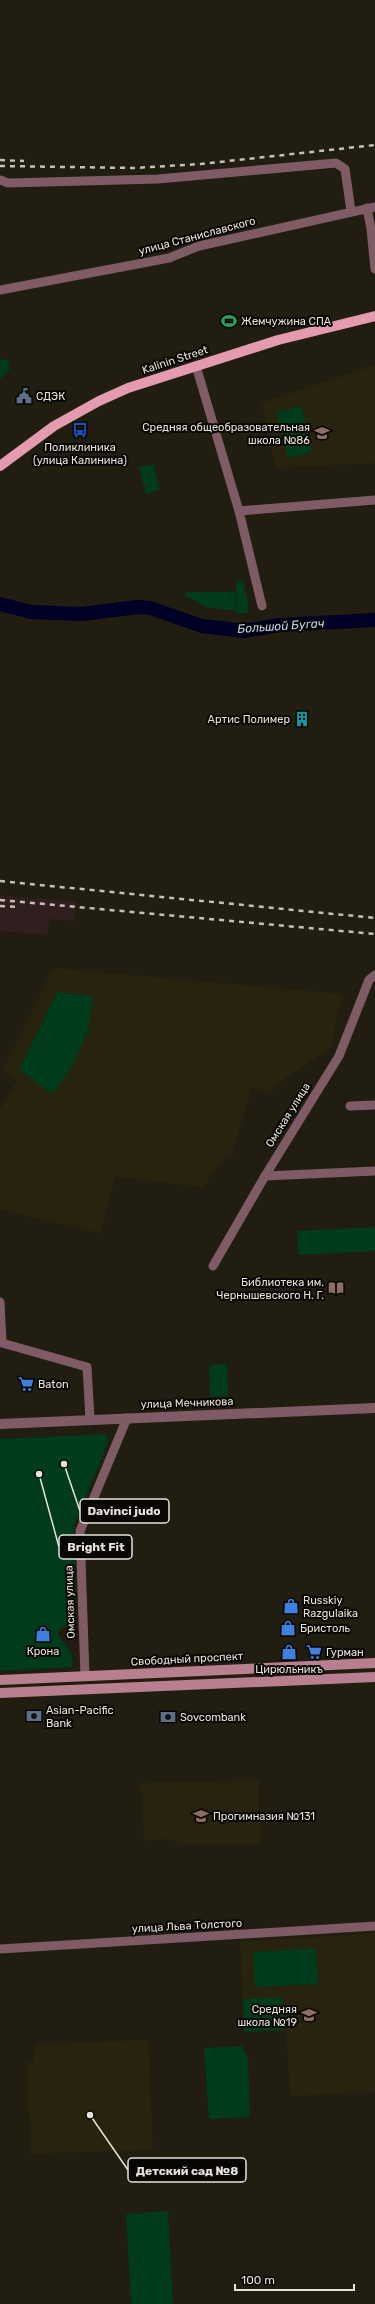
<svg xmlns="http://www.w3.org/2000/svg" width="375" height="2304" viewBox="0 0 375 2304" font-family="Rubik,sans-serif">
	<rect width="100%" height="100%" fill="#211d10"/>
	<g fill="#28230f">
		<path d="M375,365V463L276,468L262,403Z"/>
		<path d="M53,968L342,994L331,1047L278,1083L270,1093L252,1087L231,1158L226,1155L203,1187L115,1177L100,1233L0,1209V1109L17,1081L3,1070Z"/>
		<path d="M259,1780L260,1844H181L167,1839L144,1841L140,1783Z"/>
		<path d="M375,1933V2092L290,2096L286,2031L244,2032L240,1942Z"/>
		<path d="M148,2040L153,2150L30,2154L27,2062H34V2044Z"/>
	</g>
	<path fill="#311e1f" d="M0,895L77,902L74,921L50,919L47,935L0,931Z"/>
	<g fill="#003b1b">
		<path d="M0,359L8,360L10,369L0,379Z"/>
		<path d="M301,406L312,452L288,458L277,412Z"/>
		<path d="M153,464L160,490L146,494L139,467Z"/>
		<path d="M236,581H243L248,601V613H236Z"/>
		<path d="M185,592H235V611L207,607L185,596Z"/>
		<path d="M57,992L93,996L88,1032L70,1070L52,1094L19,1070Z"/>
		<path d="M375,1227V1251L298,1255L297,1231Z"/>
		<path d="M227,1364L228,1396L210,1397L209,1365Z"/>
		<path d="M105,1434L109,1440L74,1526L76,1614H72V1625L60,1628L58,1635L72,1654V1667L0,1671V1439Z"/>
		<path d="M316,1948L318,1984L255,1987L253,1952Z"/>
		<path d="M282,1997L284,2030L244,2032L243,1999Z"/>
		<path d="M242,2046L248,2057L250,2117L209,2119L204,2048Z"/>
		<path d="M168,2211L173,2304H131L126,2214Z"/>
	</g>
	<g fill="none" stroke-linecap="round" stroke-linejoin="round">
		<path stroke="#000027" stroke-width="14" d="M0,604L31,612L82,614L138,607L150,608L202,626L244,631L279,625L375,620"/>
		<g stroke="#7f5c65" stroke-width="9">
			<path d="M0,180L8,183L158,179L336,163L345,169L351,211"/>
			<path d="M367,208L371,229L375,269"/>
			<path d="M0,290L169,258L199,246L375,207"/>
			<path d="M196,366L239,511L262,606"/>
			<path d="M239,511L375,500"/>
			<path d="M350,1106L375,1105"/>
			<path d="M265,1176L375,1171"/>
			<path d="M213,1266L265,1176L339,1056L369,980L375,975"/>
			<path d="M0,1302L2,1343L87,1367L90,1419"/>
			<path d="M85,1676L80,1531L127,1418"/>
			<path d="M0,1949L375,1926"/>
		</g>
		<path stroke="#7f5c65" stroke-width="10" d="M0,1424L375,1408"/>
		<g stroke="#b8808f" stroke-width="10">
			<path d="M0,1680L375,1663"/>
			<path d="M0,1693L375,1677"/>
		</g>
		<path stroke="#e49bb0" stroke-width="10" d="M0,466L54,426L99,401L128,388L278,340L375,316"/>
		<g stroke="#c4c1b8" stroke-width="2.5" stroke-dasharray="5 5" stroke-linecap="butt">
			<path d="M0,160L24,161"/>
			<path d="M0,166L134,168L201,164L375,145"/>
			<path d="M0,881L375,918"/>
			<path d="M0,900L375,934"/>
			<path d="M0,906L20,907"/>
		</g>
	</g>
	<defs>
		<symbol id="stadium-bare" viewBox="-9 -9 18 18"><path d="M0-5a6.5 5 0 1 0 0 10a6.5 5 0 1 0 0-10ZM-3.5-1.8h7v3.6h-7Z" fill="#2e9e5b" stroke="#090703" stroke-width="2.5" paint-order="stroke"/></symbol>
		<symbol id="civic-bare" viewBox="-9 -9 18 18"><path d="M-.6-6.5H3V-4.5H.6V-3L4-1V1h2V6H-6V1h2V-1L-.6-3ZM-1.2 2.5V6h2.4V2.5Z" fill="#5c6f8a" stroke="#090703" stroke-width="2.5" paint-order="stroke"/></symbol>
		<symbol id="bus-bare" viewBox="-9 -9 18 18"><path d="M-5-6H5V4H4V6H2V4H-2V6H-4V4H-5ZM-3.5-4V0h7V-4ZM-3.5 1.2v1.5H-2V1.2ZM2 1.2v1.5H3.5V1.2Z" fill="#1a4fb4" stroke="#090703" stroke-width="2.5" paint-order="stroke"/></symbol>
		<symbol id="school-bare" viewBox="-9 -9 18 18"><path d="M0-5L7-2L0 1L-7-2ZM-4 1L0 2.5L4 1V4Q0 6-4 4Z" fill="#8d6e63" stroke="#090703" stroke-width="2.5" paint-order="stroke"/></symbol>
		<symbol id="building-bare" viewBox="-9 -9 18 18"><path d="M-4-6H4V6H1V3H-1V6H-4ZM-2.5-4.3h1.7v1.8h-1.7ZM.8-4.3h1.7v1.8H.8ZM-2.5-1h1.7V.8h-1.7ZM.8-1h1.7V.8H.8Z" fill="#0f9aa8" stroke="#090703" stroke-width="2.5" paint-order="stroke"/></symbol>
		<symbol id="library-bare" viewBox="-9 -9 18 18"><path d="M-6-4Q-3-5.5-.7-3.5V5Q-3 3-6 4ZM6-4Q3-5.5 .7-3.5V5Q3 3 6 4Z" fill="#8d6e63" stroke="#090703" stroke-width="2.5" paint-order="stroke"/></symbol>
		<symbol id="supermarket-bare" viewBox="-9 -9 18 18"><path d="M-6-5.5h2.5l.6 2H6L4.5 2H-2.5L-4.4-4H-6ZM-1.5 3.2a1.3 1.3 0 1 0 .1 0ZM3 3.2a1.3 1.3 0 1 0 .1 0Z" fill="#3f7fe0" stroke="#090703" stroke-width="2.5" paint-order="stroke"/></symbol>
		<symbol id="shop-bare" viewBox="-9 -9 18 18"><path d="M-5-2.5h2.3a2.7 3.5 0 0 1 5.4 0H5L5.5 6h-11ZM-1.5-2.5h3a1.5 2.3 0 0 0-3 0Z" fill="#3f7fe0" stroke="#090703" stroke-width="2.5" paint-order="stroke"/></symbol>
		<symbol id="bank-bare" viewBox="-9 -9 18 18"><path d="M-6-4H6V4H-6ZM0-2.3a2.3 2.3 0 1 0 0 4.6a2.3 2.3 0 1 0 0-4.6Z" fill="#5c6f8a" stroke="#090703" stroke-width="2.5" paint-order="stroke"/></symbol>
	</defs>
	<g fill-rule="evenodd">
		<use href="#stadium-bare" x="218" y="310" width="22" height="22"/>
		<use href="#civic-bare" x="13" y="385" width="22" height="22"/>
		<use href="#bus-bare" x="69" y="419" width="22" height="22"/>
		<use href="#school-bare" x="311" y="422" width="22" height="22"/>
		<use href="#building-bare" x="291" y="708" width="22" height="22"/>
		<use href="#library-bare" x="325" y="1277" width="22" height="22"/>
		<use href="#supermarket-bare" x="15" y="1373" width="22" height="22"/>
		<use href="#shop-bare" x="280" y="1595" width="22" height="22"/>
		<use href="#shop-bare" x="277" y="1617" width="22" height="22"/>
		<use href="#shop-bare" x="32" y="1623" width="22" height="22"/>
		<use href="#shop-bare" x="278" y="1641" width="22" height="22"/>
		<use href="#supermarket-bare" x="303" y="1641" width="22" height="22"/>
		<use href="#bank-bare" x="23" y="1705" width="22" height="22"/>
		<use href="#bank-bare" x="157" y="1706" width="22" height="22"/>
		<use href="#school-bare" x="190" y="1805" width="22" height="22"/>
		<use href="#school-bare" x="298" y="2004" width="22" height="22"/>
	</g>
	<g text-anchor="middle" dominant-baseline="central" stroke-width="4" stroke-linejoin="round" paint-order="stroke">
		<g font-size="11" fill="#e5e3da" stroke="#090703">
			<text transform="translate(197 236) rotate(-15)">улица Станиславского</text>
			<text transform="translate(175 360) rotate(-18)">Kalinin Street</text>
			<text transform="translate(288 1115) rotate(-58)">Омская улица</text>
			<text transform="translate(187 1403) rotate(-2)">улица Мечникова</text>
			<text transform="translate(70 1602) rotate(-92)">Омская улица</text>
			<text transform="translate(187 1659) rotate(-3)">Свободный проспект</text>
			<text transform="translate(187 1926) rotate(-3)">улица Льва Толстого</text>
		</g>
		<g font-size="11" fill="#e5e3da" stroke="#090703" text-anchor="start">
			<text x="241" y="321">Жемчужина СПА</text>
			<text x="36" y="396">СДЭК</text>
			<text x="310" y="427" text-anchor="end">Средняя общеобразовательная<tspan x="310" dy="13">школа №86</tspan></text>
			<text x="80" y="447" text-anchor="middle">Поликлиника<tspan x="80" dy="13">(улица Калинина)</tspan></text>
			<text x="290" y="719" text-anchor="end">Артис Полимер</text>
			<text x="324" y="1282" text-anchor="end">Библиотека им.<tspan x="324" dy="13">Чернышевского Н. Г.</tspan></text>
			<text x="38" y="1384">Baton</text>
			<text x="303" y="1600">Russkiy<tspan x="303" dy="13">Razgulaika</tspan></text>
			<text x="300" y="1628">Бристоль</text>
			<text x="43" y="1651" text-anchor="middle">Крона</text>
			<text x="326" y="1652">Гурман</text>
			<text x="289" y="1669" text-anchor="middle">Цирюльникъ</text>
			<text x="46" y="1710">Asian-Pacific<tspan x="46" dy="13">Bank</tspan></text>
			<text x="180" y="1717">Sovcombank</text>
			<text x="213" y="1816">Прогимназия №131</text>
			<text x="297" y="2009" text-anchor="end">Средняя<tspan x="297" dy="13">школа №19</tspan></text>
		</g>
		<g font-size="12" font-style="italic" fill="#bdd3f6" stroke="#090703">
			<text transform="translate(281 626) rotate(-4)">Большой Бугач</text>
		</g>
	</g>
	<path fill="none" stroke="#e5e3da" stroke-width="1.5" d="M64 1464L80 1511M39 1474L59 1547M90 2115L128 2170"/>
	<g fill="#e5e3da" stroke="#090703" stroke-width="1.5">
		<circle cx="64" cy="1464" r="4"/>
		<circle cx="39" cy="1474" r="4"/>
		<circle cx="90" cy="2115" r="4"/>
	</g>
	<g fill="#090703" stroke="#e5e3da" stroke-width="1.5">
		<rect x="80" y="1499" width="89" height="24" rx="4"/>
		<rect x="59" y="1535" width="73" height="24" rx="4"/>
		<rect x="128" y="2158" width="118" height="24" rx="4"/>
	</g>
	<g font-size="12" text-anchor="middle" font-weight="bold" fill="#e5e3da">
		<text x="124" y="1515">Davinci judo</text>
		<text x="96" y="1551">Bright Fit</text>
		<text x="187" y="2175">Детский сад №8</text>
	</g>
	<path d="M235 2284v6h119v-6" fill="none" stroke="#e5e3da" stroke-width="2"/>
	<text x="241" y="2284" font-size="12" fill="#e5e3da" stroke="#090703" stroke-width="3" paint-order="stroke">100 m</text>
</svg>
